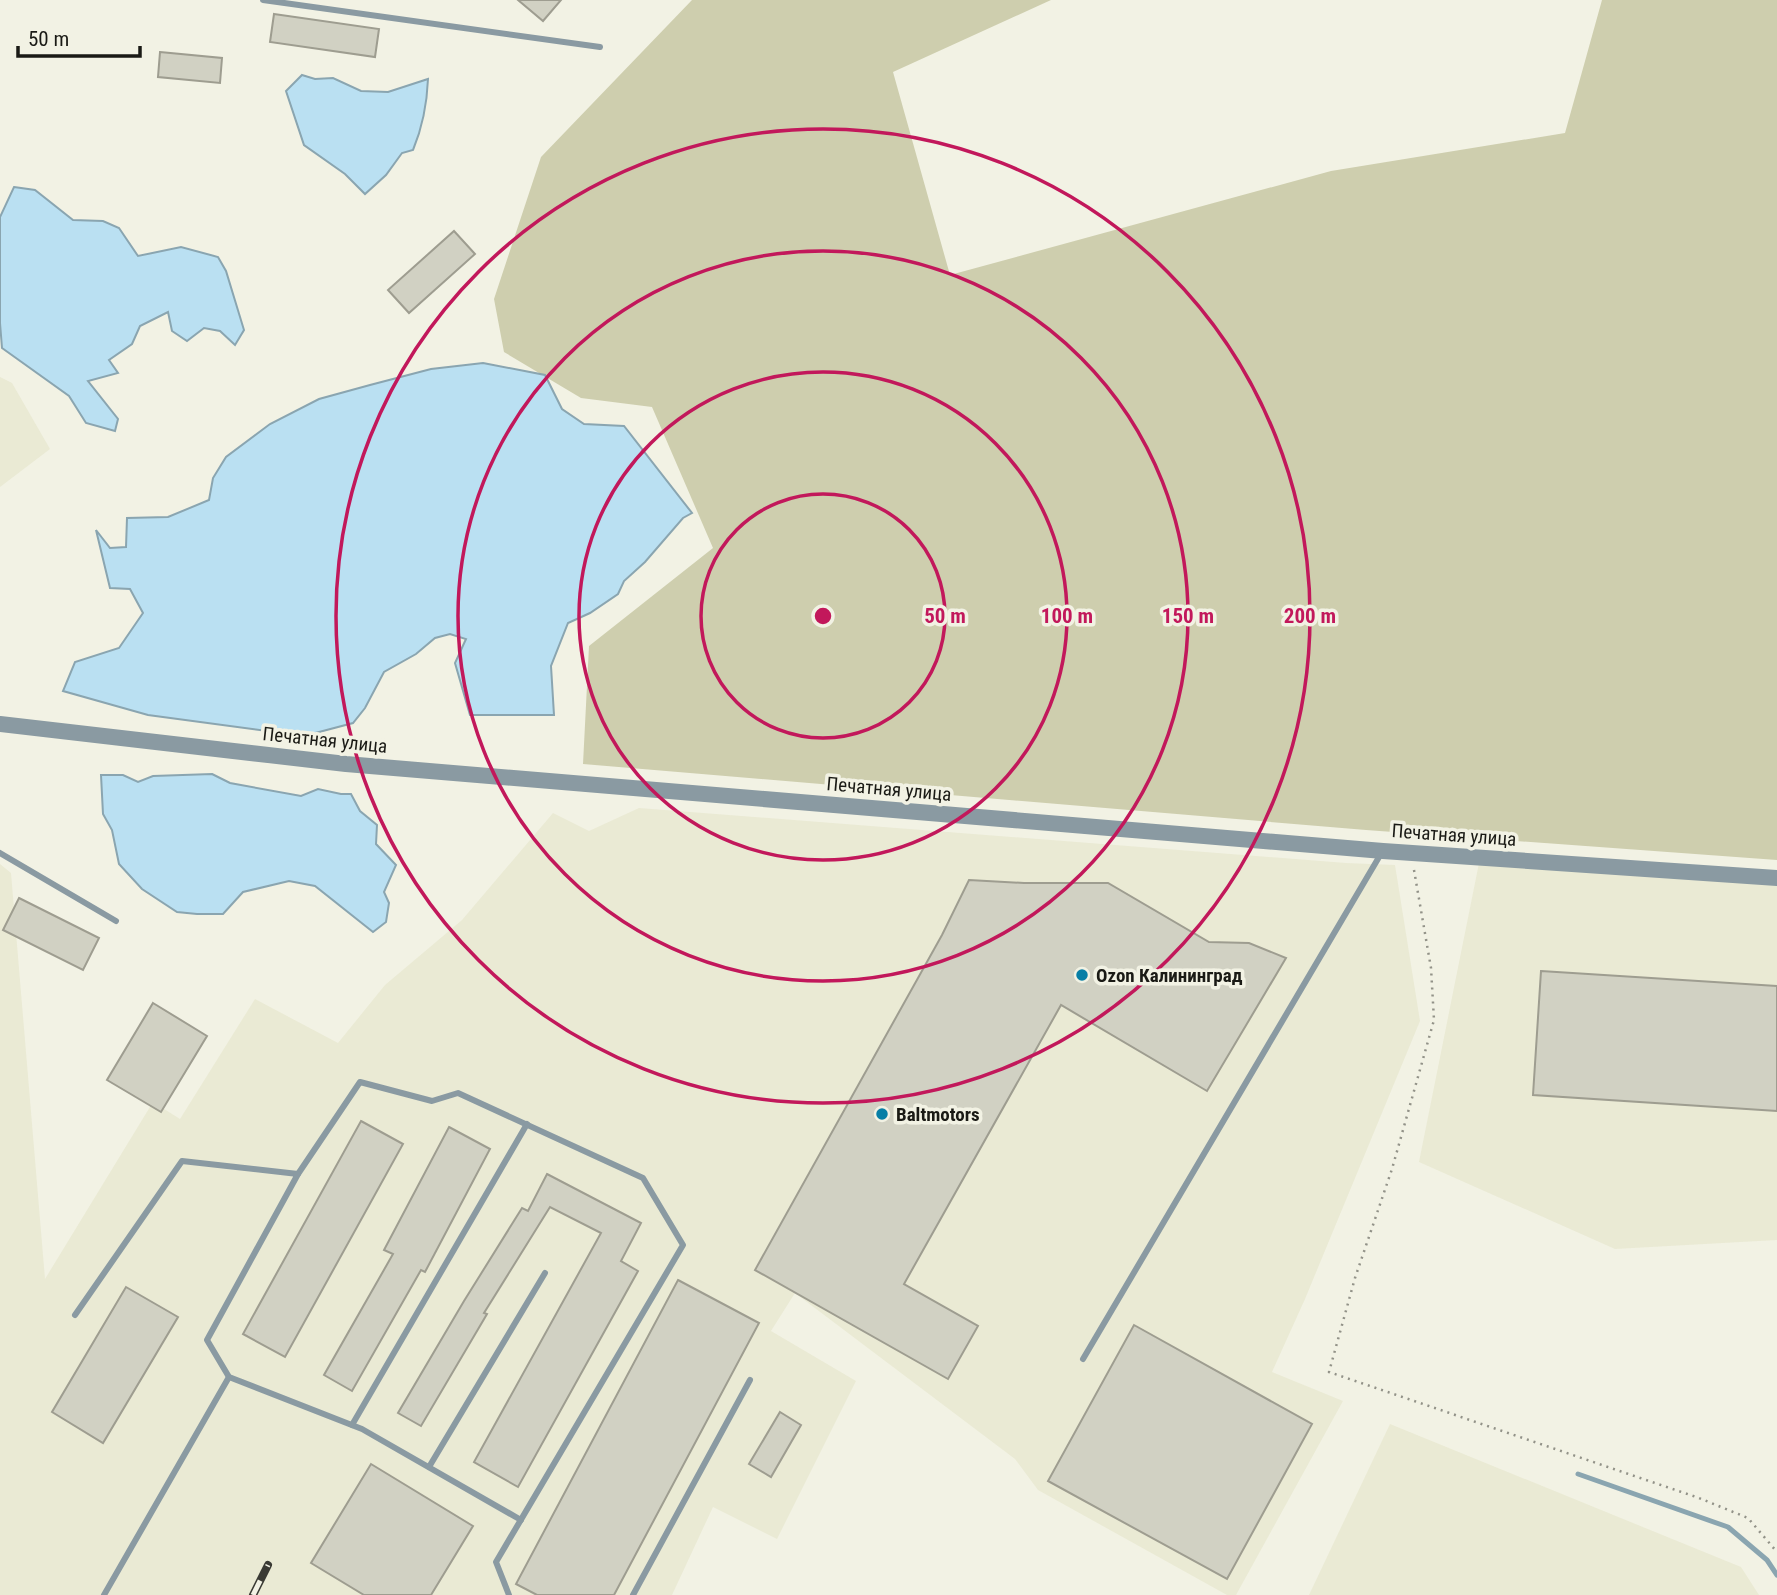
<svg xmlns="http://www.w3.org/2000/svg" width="1777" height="1595" viewBox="0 0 1777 1595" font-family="'Roboto Condensed',sans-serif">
	<rect width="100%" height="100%" fill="#f2f2e4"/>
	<g fill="#eaead4">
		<path d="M0,377L12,383L50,449L0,487Z"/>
		<path d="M639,808L1346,863L1395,865L1420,1021L1305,1299L1272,1372L1343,1401L1236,1595H1227L1038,1490L1015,1459L795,1293L771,1331L856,1381L777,1539L713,1507L672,1595H0V864L11,873L45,1279L153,1102L180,1119L255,999L338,1043L385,985L462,920L553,813L589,831Z"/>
		<path d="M1480,858L1777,883V1240L1615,1249L1419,1162Z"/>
		<path d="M1390,1424L1741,1567L1759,1595H1309Z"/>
	</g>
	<path fill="#ceceae" d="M692,0H1051L893,72L950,275L1331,171L1565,133L1602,0H1777V860L1366,830L583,764L589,646L713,548L652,407L581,398L504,352L494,299L541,157Z"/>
	<g fill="#bae0f2" stroke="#8aa5b0" stroke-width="2">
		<path d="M302,75L315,79L333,78L361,91L388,92L428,79C427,104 423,126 413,150L402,153L386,175L365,194L345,174L304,145L286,91Z"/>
		<path d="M14,187L35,190L73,220L103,221L119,228L138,256L181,247L218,257L226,271L244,330L235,345L220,331L204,328L187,341L172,331L168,312L140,326L132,344L109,360L118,373L88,381L118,419L115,431L86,423L69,396L2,348L0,323V217Z"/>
		<path d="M483,363L545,375L562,409L584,424L624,426L692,513L683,518L645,562L624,581L618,594L590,613L568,623L551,666L554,715H470L455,663L466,639L450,634L435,638L416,654L384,672L365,708L353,723L304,736L148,715L63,691L75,662L119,648L143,613L130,589L110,588L96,530L110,548L126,547L127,518L168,517L209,500L213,478L226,457L270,424L319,399L370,385L431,369Z"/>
		<path d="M212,774L230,783L301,796L318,789L341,794H351L360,811L377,825L376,844L396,865L384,892L389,903L386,922L373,932L315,886L289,881L243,892L223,914H197L177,912L142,889L119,864L112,830L103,814L101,775H123L138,782L153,776Z"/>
	</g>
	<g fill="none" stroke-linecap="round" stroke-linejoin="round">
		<path stroke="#8aa5b0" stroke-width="5" d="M1578,1474L1728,1527L1767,1560L1777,1575"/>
	</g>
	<g fill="#d1d1c3" stroke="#9e9d90" stroke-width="2">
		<path d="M518,0H561L543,21Z"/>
		<path d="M274,14L379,29L375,57L270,42Z"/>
		<path d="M160,52L222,58L220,83L158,77Z"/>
		<path d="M454,231L475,254L409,313L388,290Z"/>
		<path d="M969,880L1024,883H1108L1209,942L1249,943L1286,958L1207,1091L1061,1005L904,1284L978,1326L948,1379L755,1270L942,935Z"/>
		<path d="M19,898L99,938L83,970L3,930Z"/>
		<path d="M1541,971L1777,986V1111L1533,1095Z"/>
		<path d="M153,1003L207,1036L161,1112L107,1080Z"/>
		<path d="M361,1121L403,1144L285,1357L243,1334Z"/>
		<path d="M449,1127L490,1149L425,1272L421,1270L352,1391L324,1375L393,1254L384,1250Z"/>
		<path d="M547,1174L641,1223L621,1261L638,1271L518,1487L474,1462L601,1233L550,1207L484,1313L487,1314L421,1426L398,1413L464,1301L522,1208L528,1211Z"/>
		<path d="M678,1280L759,1323L614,1595H537L516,1584Z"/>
		<path d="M126,1287L178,1317L103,1443L52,1412Z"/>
		<path d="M1134,1325L1312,1424L1227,1579L1048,1481Z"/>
		<path d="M780,1412L801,1425L771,1477L749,1464Z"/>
		<path d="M371,1464L473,1526L431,1595H364L311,1563Z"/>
	</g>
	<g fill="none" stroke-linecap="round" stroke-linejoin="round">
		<path stroke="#929288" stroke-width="2.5" stroke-dasharray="2 5" stroke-linecap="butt" d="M1414,870L1431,968L1434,1020L1392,1169L1355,1278L1329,1372L1699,1498L1748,1518L1777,1552"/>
		<g stroke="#8a9aa2" stroke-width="6">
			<path d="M263,0L600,47"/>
			<path d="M0,853L116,921"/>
			<path d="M298,1174L360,1082L432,1101L458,1093L643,1178L683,1245L496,1562L509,1595"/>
			<path d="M75,1315L182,1161L298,1174L207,1340L229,1377L362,1429L521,1520"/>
			<path d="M1083,1359L1382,852"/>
			<path d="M352,1425L527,1124"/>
			<path d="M429,1467L545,1273"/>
			<path d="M104,1595L229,1377"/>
			<path d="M633,1595L750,1380"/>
		</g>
		<path stroke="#8a9aa2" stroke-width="16" d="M0,724L346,764L1383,851L1777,878"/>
		<defs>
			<path id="rail" d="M253,1595L268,1565"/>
		</defs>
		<use href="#rail" stroke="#3a3a34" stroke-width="8"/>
		<use href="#rail" stroke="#f2f2e4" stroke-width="5" stroke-dasharray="16" stroke-linecap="butt"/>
	</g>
	<g fill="none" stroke="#c2185b" stroke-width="3.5">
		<circle cx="823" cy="616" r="122"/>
		<circle cx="823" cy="616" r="244"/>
		<circle cx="823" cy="616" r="365"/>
		<circle cx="823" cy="616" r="487"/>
	</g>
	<g fill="#077fa6" stroke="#f2f2e4" stroke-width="2.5">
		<circle cx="1082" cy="975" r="7"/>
		<circle cx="882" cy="1114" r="7"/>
	</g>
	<g text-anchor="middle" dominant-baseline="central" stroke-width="7" stroke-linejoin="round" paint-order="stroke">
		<g font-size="19" fill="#1a1a15" stroke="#f2f2e4">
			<text transform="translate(325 740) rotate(6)">Печатная улица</text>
			<text transform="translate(889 789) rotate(5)">Печатная улица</text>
			<text transform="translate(1454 835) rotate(4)">Печатная улица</text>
		</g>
		<g font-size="19" font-weight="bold" fill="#1a1a15" stroke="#f2f2e4" text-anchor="start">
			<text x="1096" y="975">Ozon Калининград</text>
			<text x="896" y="1114">Baltmotors</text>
		</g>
	</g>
	<circle cx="823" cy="616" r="10" fill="#c2185b" stroke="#f2f2e4" stroke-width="3.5"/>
	<g font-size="21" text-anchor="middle" font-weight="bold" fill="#c2185b" stroke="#f2f2e4" stroke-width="7" stroke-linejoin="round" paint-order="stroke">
		<text x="945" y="623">50 m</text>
		<text x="1067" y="623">100 m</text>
		<text x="1188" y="623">150 m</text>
		<text x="1310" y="623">200 m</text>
	</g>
	<path d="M18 46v10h122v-10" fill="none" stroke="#1a1a15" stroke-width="3.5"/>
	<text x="28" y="46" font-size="21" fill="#1a1a15" stroke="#f2f2e4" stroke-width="5" paint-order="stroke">50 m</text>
</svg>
